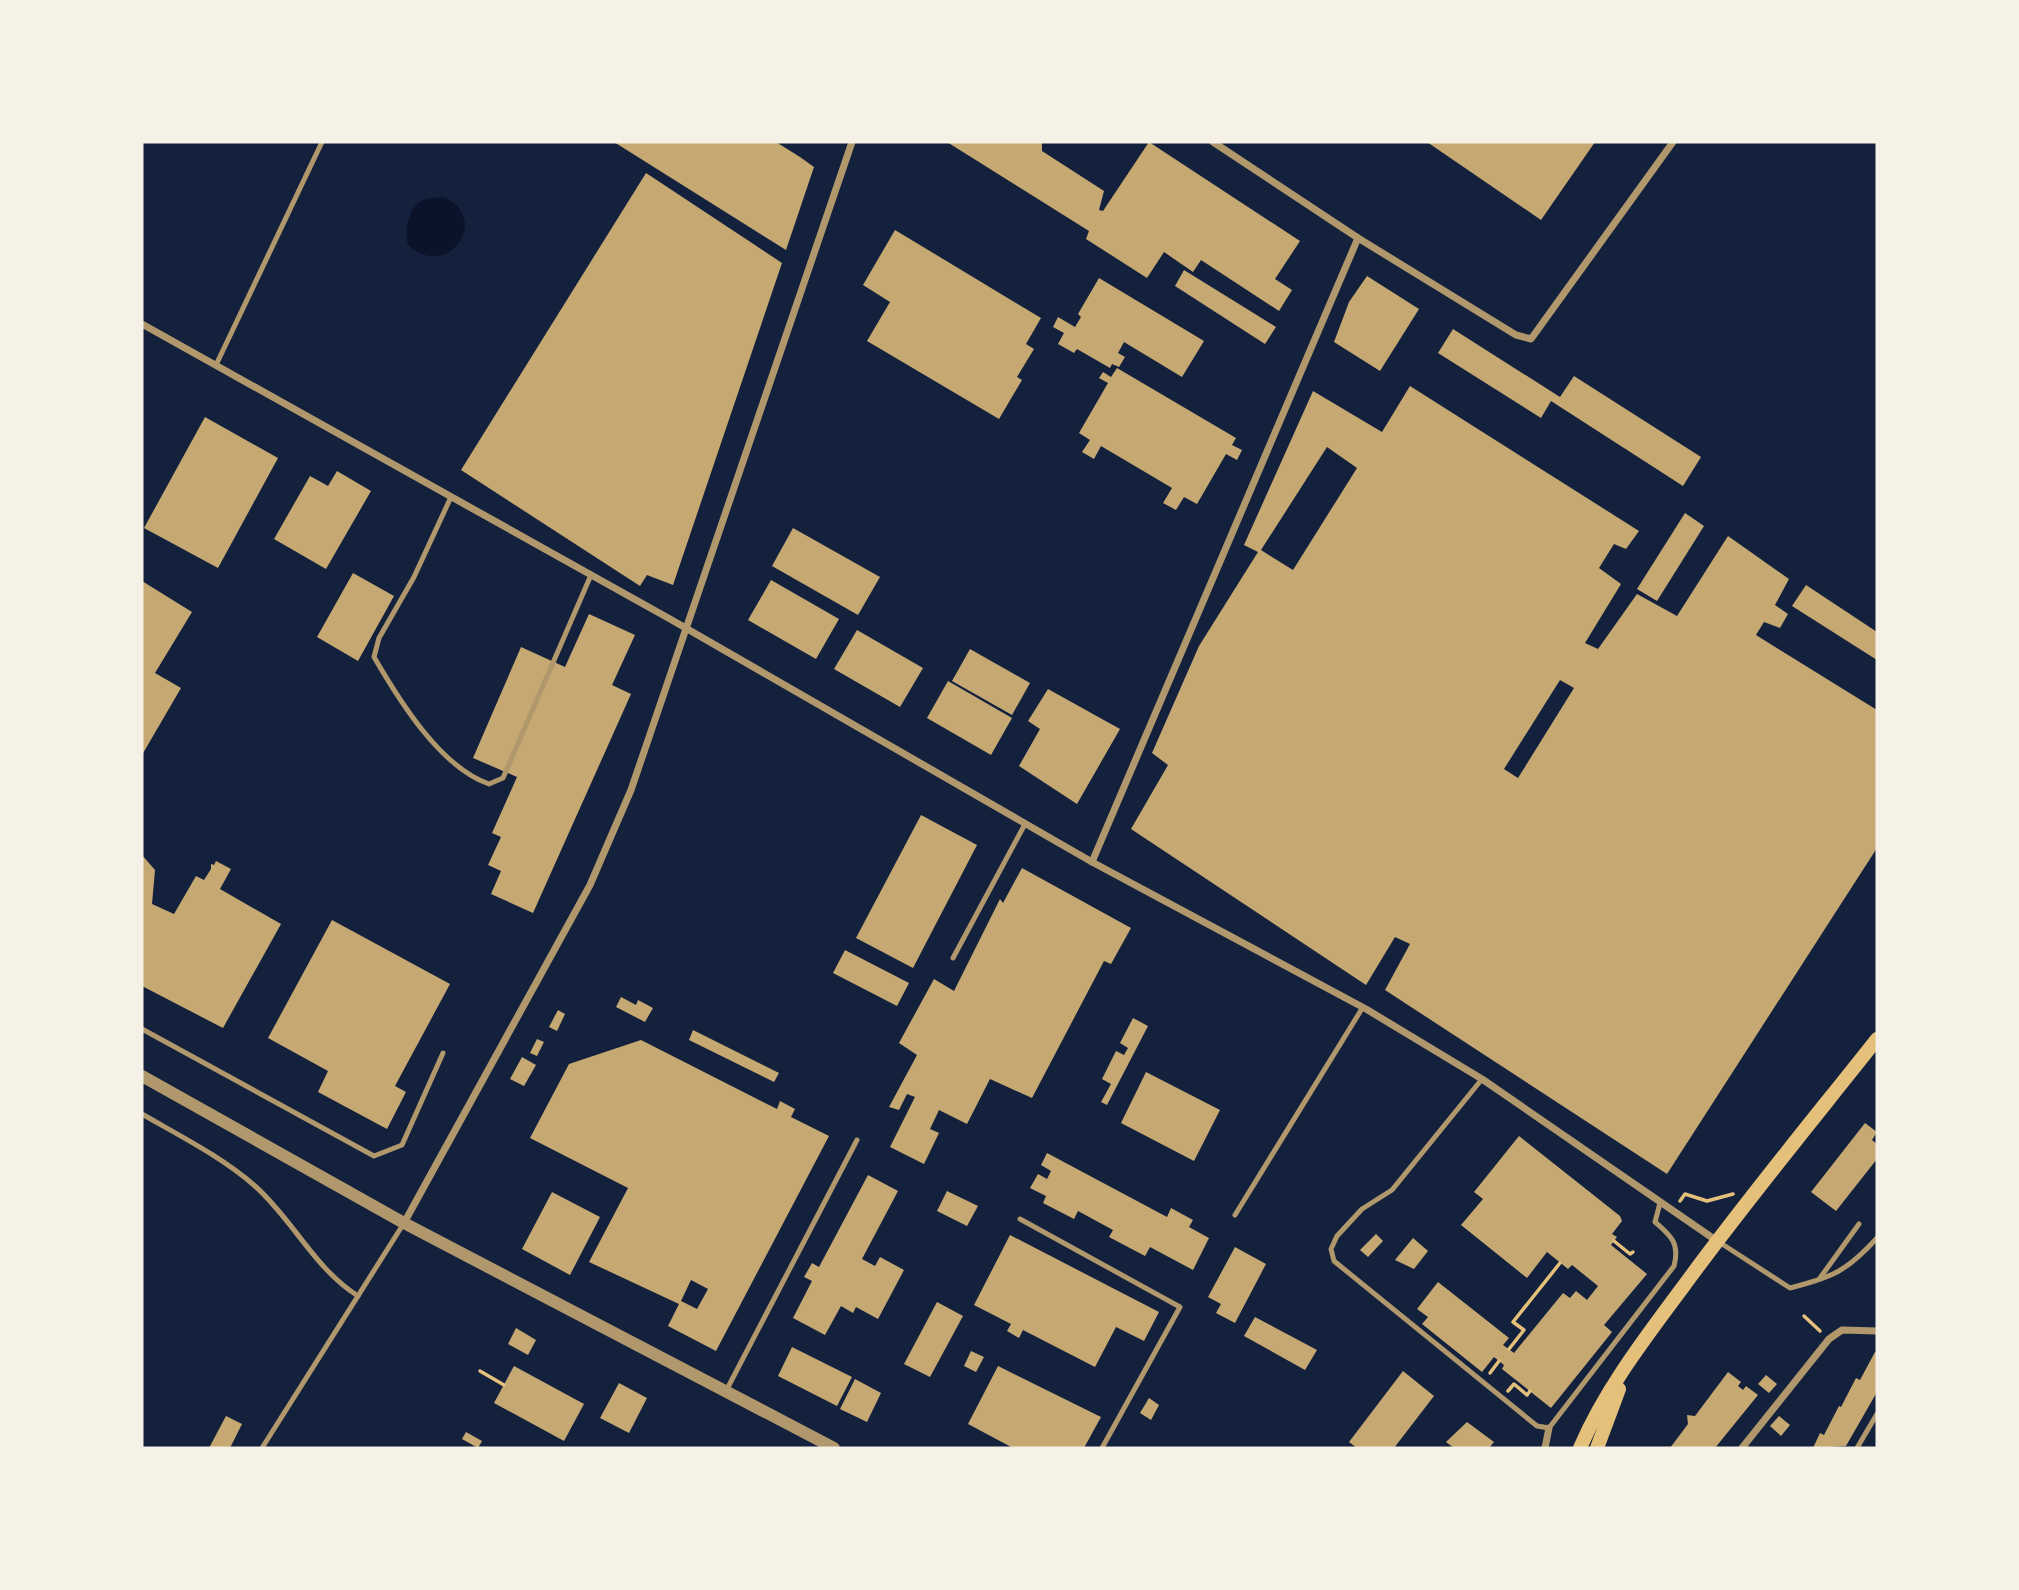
<svg xmlns="http://www.w3.org/2000/svg" width="2019" height="1590" viewBox="0 0 2019 1590" font-family="'DM Sans',sans-serif">
	<rect width="100%" height="100%" fill="#14213d"/>
	<path fill="#0b132b" d="M444,197C492,218 448,282 408,245C404,232 408,209 421,201C427,197 438,198 444,197Z"/>
	<g fill="#c6a872" fill-rule="evenodd">
		<path d="M614,142H776L800,157L814,167L786,250Z"/>
		<path d="M947,142H1042V151L1104,191L1099,210L1103,211L1149,142L1300,241L1275,279L1292,290L1279,311L1201,260L1193,272L1164,252L1147,278L1086,239L1089,231Z"/>
		<path d="M1427,142H1595L1541,220Z"/>
		<path d="M646,173L782,263L673,585L647,575L640,586L461,470Z"/>
		<path d="M895,230L1041,318L1026,344L1034,349L1017,377L1022,380L999,419L867,341L890,302L863,285Z"/>
		<path d="M1184,270L1276,327L1265,344L1175,286Z"/>
		<path d="M1367,276L1419,309L1380,371L1334,342L1349,302Z"/>
		<path d="M1099,278L1204,341L1182,377L1124,342L1118,353L1125,357L1119,367L1112,364L1110,368L1077,349L1074,353L1058,344L1064,333L1053,327L1058,317L1075,327L1081,317L1078,314Z"/>
		<path d="M1453,329L1560,397L1574,376L1701,457L1683,486L1551,401L1541,418L1438,353Z"/>
		<path d="M1117,368L1236,438L1232,445L1242,450L1237,460L1226,454L1197,504L1184,497L1176,510L1163,503L1172,488L1101,446L1094,459L1082,452L1090,440L1079,433L1108,383L1099,378L1103,372L1111,377Z"/>
		<path d="M1410,386L1639,531L1626,549L1614,544L1599,568L1621,584L1585,643L1598,649L1637,594L1677,616L1728,536L1789,579L1775,605L1788,614L1780,628L1764,622L1756,635L1877,710V848L1667,1174L1385,990L1410,944L1395,937L1366,985L1131,829L1168,765L1152,753L1199,646L1258,552L1244,545L1313,391L1382,432ZM1327,447L1357,468L1293,570L1261,550ZM1560,680L1574,688L1518,778L1504,769Z"/>
		<path d="M205,417L278,458L218,568L144,528Z"/>
		<path d="M337,471L371,491L326,569L274,539L310,476L328,486Z"/>
		<path d="M1685,513L1704,526L1657,601L1637,589Z"/>
		<path d="M793,528L880,577L858,615L772,566Z"/>
		<path d="M353,573L394,596L358,661L317,637Z"/>
		<path d="M771,580L839,619L816,659L748,620Z"/>
		<path d="M142,581L192,612L155,673L181,688L142,755Z"/>
		<path d="M1806,585L1877,632V660L1792,606Z"/>
		<path d="M589,614L635,635L612,685L631,694L533,913L491,894L501,871L488,865L501,837L492,833L517,777L473,758L521,647L565,667Z"/>
		<path d="M857,630L923,668L900,707L834,669Z"/>
		<path d="M970,649L1030,683L1012,715L952,681Z"/>
		<path d="M948,681L1012,718L991,755L927,718Z"/>
		<path d="M1048,689L1120,729L1077,804L1019,766L1040,729L1028,721Z"/>
		<path d="M921,815L977,845L913,968L856,938Z"/>
		<path d="M142,855L155,870L152,904L174,914L196,876L204,880L211,869V864L214,865L216,861L231,869L220,889L281,924L223,1028L142,986Z"/>
		<path d="M1022,868L1131,928L1111,964L1104,961L1032,1098L990,1079L967,1124L939,1110L930,1129L939,1133L924,1164L890,1147L915,1097L907,1094L899,1110L889,1107L917,1055L899,1043L934,979L954,991L1000,899L1003,903Z"/>
		<path d="M332,920L450,984L395,1086L406,1092L387,1129L318,1092L328,1071L268,1038Z"/>
		<path d="M845,950L909,983L897,1006L833,973Z"/>
		<path d="M621,997L636,1005L638,1000L653,1008L645,1022L616,1007Z"/>
		<path d="M558,1010L565,1014L557,1031L549,1027Z"/>
		<path d="M1133,1018L1148,1026L1107,1105L1101,1102L1111,1084L1102,1079L1116,1051L1124,1055L1128,1048L1120,1043Z"/>
		<path d="M693,1030L779,1073L774,1082L689,1040Z"/>
		<path d="M537,1039L544,1042L537,1056L530,1053Z"/>
		<path d="M641,1040L777,1109L780,1101L795,1109L791,1117L829,1136L716,1351L668,1326L679,1304L589,1262L628,1188L530,1138L569,1064ZM691,1280L708,1289L697,1309L681,1301Z"/>
		<path d="M522,1057L536,1065L524,1086L510,1079Z"/>
		<path d="M1146,1072L1220,1110L1194,1161L1121,1123Z"/>
		<path d="M1865,1123L1877,1132L1872,1140L1877,1144V1159L1836,1211L1811,1192Z"/>
		<path d="M1519,1136L1620,1216L1622,1221L1612,1234L1617,1237L1611,1245L1647,1274L1604,1325L1612,1332L1551,1408L1502,1369L1504,1365L1494,1357L1482,1372L1422,1324L1428,1317L1417,1309L1438,1282L1509,1338L1503,1345L1514,1353L1563,1293L1570,1298L1576,1291L1587,1300L1598,1286L1572,1265L1568,1269L1547,1252L1527,1278L1461,1225L1483,1199L1474,1192Z"/>
		<path d="M1047,1153L1167,1217L1171,1208L1193,1220L1189,1227L1209,1238L1193,1270L1150,1247L1145,1256L1109,1237L1113,1230L1078,1211L1074,1219L1043,1203L1046,1196L1030,1188L1038,1174L1047,1179L1051,1171L1041,1165Z"/>
		<path d="M868,1175L898,1191L862,1259L875,1266L880,1257L904,1270L878,1319L856,1307L853,1313L841,1306L825,1335L793,1318L812,1281L804,1277L812,1263L819,1267Z"/>
		<path d="M947,1191L978,1206L967,1226L937,1211Z"/>
		<path d="M552,1192L600,1217L570,1275L522,1249Z"/>
		<path d="M1376,1234L1383,1241L1368,1257L1360,1250Z"/>
		<path d="M1010,1235L1159,1312L1144,1341L1116,1327L1095,1367L1023,1330L1019,1338L1007,1331L1011,1324L974,1305Z"/>
		<path d="M1413,1238L1428,1251L1414,1269L1395,1260Z"/>
		<path d="M1235,1247L1266,1264L1235,1323L1216,1313L1221,1304L1208,1297Z"/>
		<path d="M937,1302L963,1316L930,1377L904,1364Z"/>
		<path d="M1255,1317L1317,1350L1305,1370L1244,1336Z"/>
		<path d="M516,1328L536,1340L528,1355L508,1344Z"/>
		<path d="M792,1347L852,1377L837,1406L778,1376Z"/>
		<path d="M971,1351L984,1357L976,1372L964,1366Z"/>
		<path d="M1875,1352L1877,1353V1392L1846,1446L1813,1448L1820,1433L1824,1435L1839,1406L1841,1407L1856,1378L1860,1380Z"/>
		<path d="M514,1366L584,1404L564,1441L494,1403Z"/>
		<path d="M998,1366L1101,1417L1084,1448H1013L968,1424Z"/>
		<path d="M1403,1371L1434,1396L1394,1448H1357L1349,1442Z"/>
		<path d="M1728,1372L1741,1382L1738,1386L1743,1390L1746,1386L1758,1395L1715,1448H1670L1688,1424L1687,1415L1695,1416Z"/>
		<path d="M1766,1375L1777,1384L1769,1393L1758,1384Z"/>
		<path d="M855,1379L881,1393L867,1422L840,1409Z"/>
		<path d="M619,1383L647,1398L629,1433L600,1418Z"/>
		<path d="M1149,1398L1159,1405L1151,1420L1140,1413Z"/>
		<path d="M226,1416L242,1424L230,1448H209Z"/>
		<path d="M1779,1416L1790,1425L1781,1436L1770,1426Z"/>
		<path d="M1467,1422L1494,1442L1489,1448H1454L1446,1442Z"/>
		<path d="M466,1432L482,1441L478,1448L462,1439Z"/>
	</g>
	<g fill="none" stroke-linecap="round" stroke-linejoin="round">
		<g stroke="#e5c07b" stroke-width="3.5">
			<path d="M1680,1201L1685,1194L1707,1201L1733,1194"/>
			<path d="M1614,1241L1630,1254L1633,1252"/>
			<path d="M1804,1316L1820,1331"/>
			<path d="M1509,1349L1524,1330L1513,1322L1560,1263"/>
			<path d="M480,1371L504,1385"/>
			<path d="M1490,1373L1499,1361"/>
			<path d="M1508,1391L1514,1384L1527,1395L1530,1391"/>
		</g>
		<g stroke="#b1986c" stroke-width="5">
			<path d="M216,365L322,142"/>
			<path d="M451,497L414,577L379,638L374,657C399,700 440,767 489,784L503,778L591,575"/>
			<path d="M953,958L1025,824"/>
			<path d="M142,1029L374,1156L402,1145L443,1053"/>
			<path d="M1482,1079L1392,1190L1362,1209L1337,1236L1331,1249L1334,1261L1537,1426L1549,1428L1674,1266C1680,1243 1671,1236 1655,1222L1660,1203"/>
			<path d="M142,1114C180,1136 222,1157 255,1186C293,1220 315,1269 358,1296"/>
			<path d="M1235,1215L1363,1007"/>
			<path d="M1020,1219L1180,1307L1102,1448"/>
			<path d="M1719,1242L1790,1288C1833,1277 1847,1271 1877,1238"/>
			<path d="M1820,1278L1859,1224"/>
			<path d="M726,1391L857,1140"/>
			<path d="M262,1448L404,1223"/>
			<path d="M1857,1448L1877,1414"/>
		</g>
		<g stroke="#b1986c" stroke-width="7">
			<path d="M1213,142L1358,238L1516,335L1531,339L1673,142"/>
			<path d="M142,324L670,619L1092,862L1366,1009L1482,1079L1717,1241"/>
			<path d="M1092,862L1358,238"/>
			<path d="M404,1223L590,885L631,790L852,142"/>
			<path d="M1545,1448L1549,1428"/>
			<path d="M1742,1448L1829,1339L1842,1330L1877,1331"/>
		</g>
		<path stroke="#b1986c" stroke-width="12" d="M142,1076L404,1223L834,1448"/>
		<g stroke="#e5c07b" stroke-width="14">
			<path d="M1580,1448C1605,1390 1645,1338 1683,1287C1745,1202 1812,1121 1877,1039"/>
			<path d="M1597,1448L1619,1389"/>
		</g>
	</g>
	<rect width="2019" height="1590" fill="none" stroke="#f6f1e7" stroke-width="287"/>
</svg>
